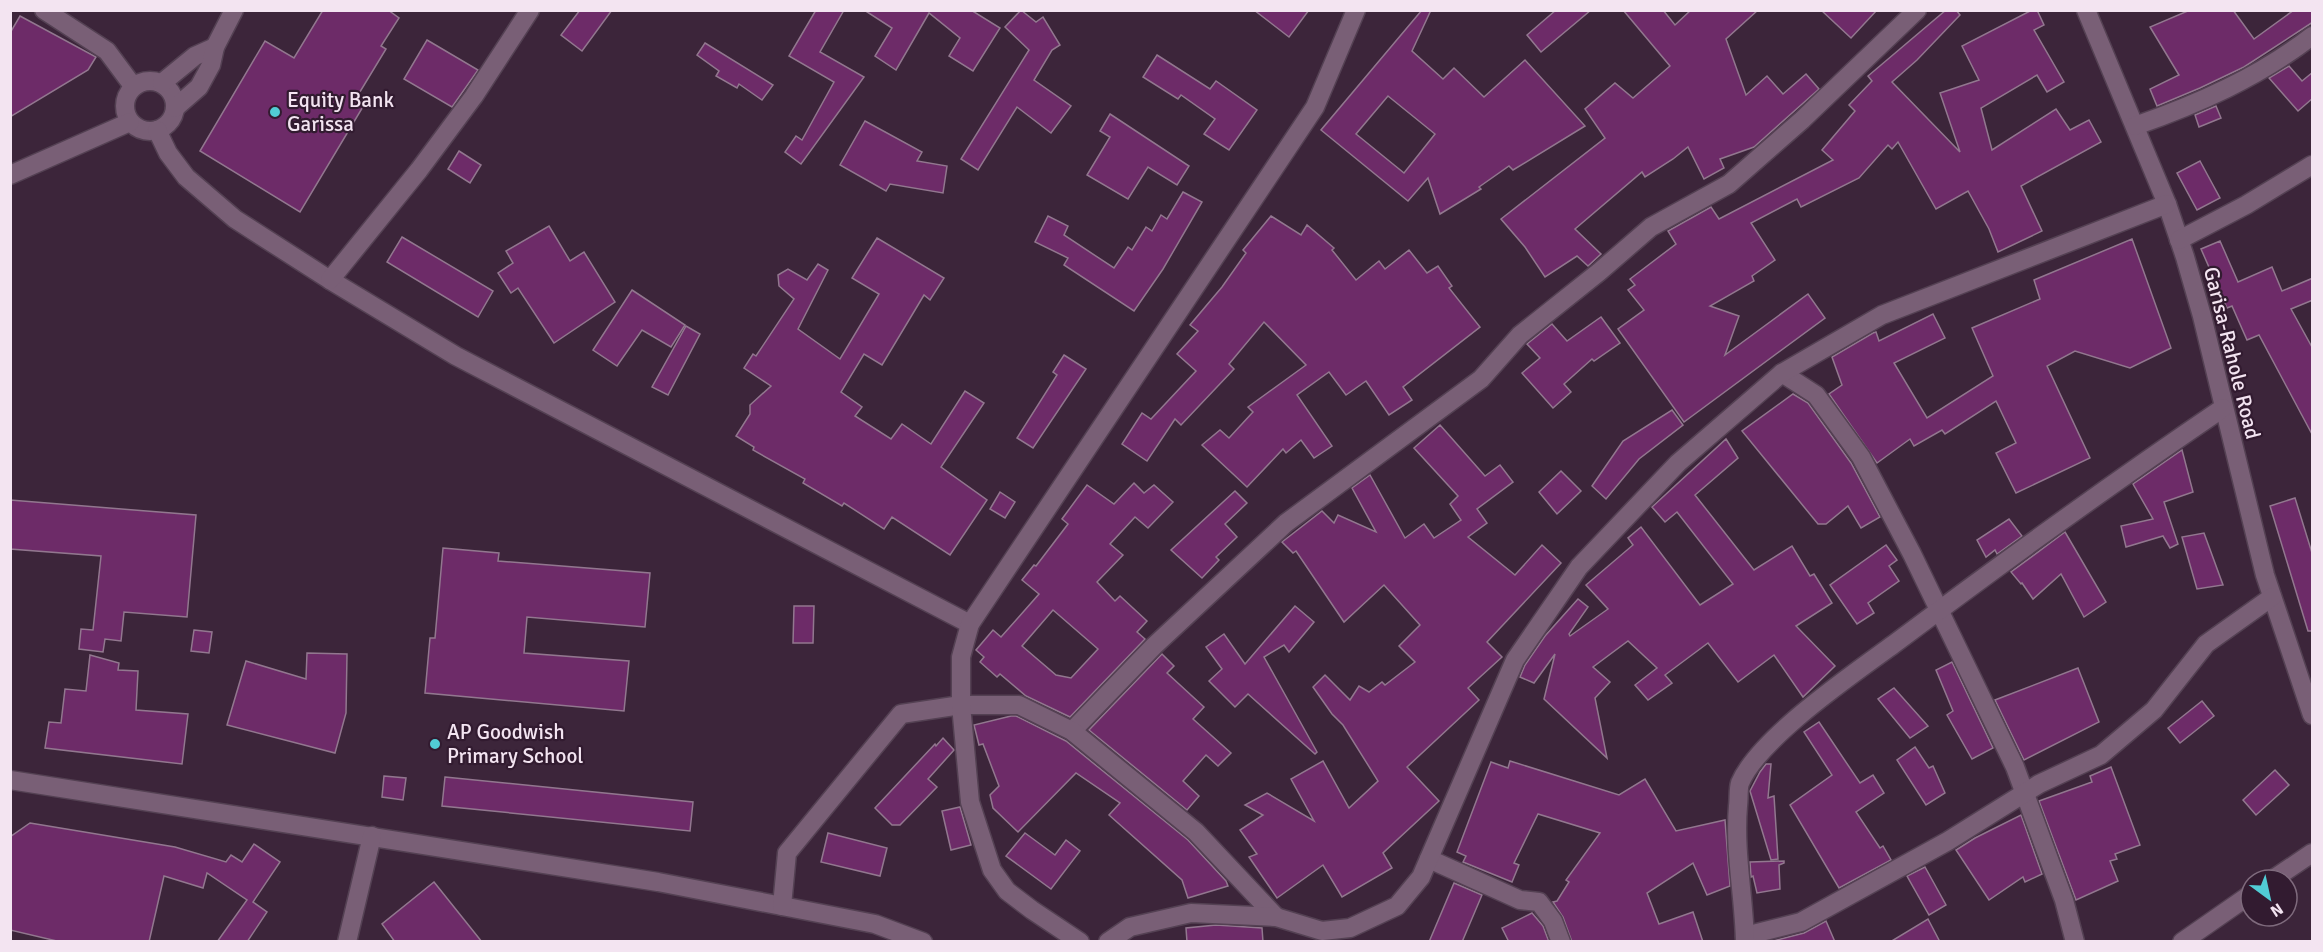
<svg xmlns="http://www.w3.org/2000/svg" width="2323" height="952" viewBox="0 0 2323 952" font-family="Signika,sans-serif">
	<rect width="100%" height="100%" fill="#3c253a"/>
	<g fill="#6d2b68" stroke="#92778f" stroke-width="1.5" fill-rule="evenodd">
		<path d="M323,10H388L399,18L381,46L386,49L358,95L367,100L300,212L200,151L265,41L294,58Z"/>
		<path d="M580,10H612L582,51L561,35Z"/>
		<path d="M816,10H844L820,52L864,77L801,164L785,152L796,136L802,140L834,82L789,56Z"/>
		<path d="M864,10H971L1000,28L973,71L949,56L960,38L929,13L896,70L875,56L892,28Z"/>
		<path d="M1021,10L1036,22L1043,17L1060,45L1052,50L1034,80L1071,106L1051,133L1017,107L978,170L961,159L1029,50L1005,27Z"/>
		<path d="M1254,10H1309L1289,37Z"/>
		<path d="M1422,10H1431L1412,51L1443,79L1454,68L1484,97L1525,60L1585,126L1513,170L1509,166L1479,187L1481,189L1440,214L1428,178L1408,201L1321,130ZM1388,96L1435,134L1404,173L1356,134Z"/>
		<path d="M1556,10H1591L1541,52L1527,35Z"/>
		<path d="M1623,10H1663L1675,25L1691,10H1758L1726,39L1746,95L1767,76L1783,94L1806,74L1819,89L1754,147L1720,159L1724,168L1704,179L1688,147L1673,159L1645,177L1642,172L1575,229L1601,254L1588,266L1577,256L1545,277L1525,247L1501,219L1605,138L1585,109L1615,83L1633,98L1670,66Z"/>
		<path d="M1821,10H1877L1851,38Z"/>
		<path d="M1946,10H1956L1960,15L1917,60L1892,82L1960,152L1940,93L1979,80L1962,46L2032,10H2037L2044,25L2034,30L2064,82L2047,92L2037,75L1981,108L1992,150L2056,109L2070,130L2089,120L2101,142L2021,186L2042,231L1998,252L1989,229L1968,191L1936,209L1898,142L1892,149L1888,145L1859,178L1801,207L1797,199L1751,223L1775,260L1752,276L1754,281L1710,306L1739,316L1725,355L1808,294L1825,318L1684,422L1618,329L1644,310L1628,290L1635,285L1630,279L1676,244L1668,231L1711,207L1719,219L1833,160L1822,150L1855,111L1849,105L1872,81L1868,76Z"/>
		<path d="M2190,10H2233L2254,39L2294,10H2313V22L2244,67L2200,88L2157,106L2150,89L2179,75L2150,27Z"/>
		<path d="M20,16L96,57L88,70L10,117V33Z"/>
		<path d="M427,40L478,70L452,107L404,79Z"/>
		<path d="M705,43L773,85L762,100L739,84L737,88L716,76L719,71L697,55Z"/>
		<path d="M1157,55L1210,89L1216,81L1257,110L1229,150L1204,134L1215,119L1181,95L1178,99L1143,77Z"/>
		<path d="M2289,66L2302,81L2313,72V98L2298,111L2269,78Z"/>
		<path d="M2216,106L2221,118L2199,127L2195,115Z"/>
		<path d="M1110,114L1189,166L1177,185L1148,167L1128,199L1087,175L1110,137L1100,131Z"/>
		<path d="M865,121L922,152L917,161L947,166L943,193L890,184L886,191L840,165Z"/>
		<path d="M459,151L481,165L470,183L448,169Z"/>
		<path d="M2200,161L2220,198L2197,210L2177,173Z"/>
		<path d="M1183,192L1202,202L1163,269L1134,311L1064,265L1068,258L1035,242L1048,216L1068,226L1064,235L1114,268L1128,247L1132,250L1146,227L1152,231L1161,215L1167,219Z"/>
		<path d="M1271,216L1301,235L1307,225L1334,248L1332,250L1356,280L1379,261L1385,269L1409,250L1427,273L1438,266L1452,286L1449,288L1480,327L1403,387L1412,400L1389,415L1366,381L1346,395L1329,372L1297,395L1332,446L1314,458L1301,440L1286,453L1283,449L1247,487L1202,445L1220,430L1229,438L1253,412L1248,407L1306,365L1264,322L1229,364L1234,369L1181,425L1175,419L1147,461L1122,444L1142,413L1151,419L1196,371L1177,354L1198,331L1190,325L1222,287L1246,253L1243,250Z"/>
		<path d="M549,226L570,261L584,252L615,302L554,343L518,288L511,293L498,273L513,263L506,251Z"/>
		<path d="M402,237L493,291L478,317L387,262Z"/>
		<path d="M877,238L944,278L930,300L924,295L882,365L864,354L841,392L862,407L855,416L891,439L902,424L931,444L965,391L984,403L941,467L987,500L950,555L892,517L884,529L844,503L842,506L803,483L805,479L753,450L754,447L736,436L750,414V405L771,386L744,368L753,354L756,356L794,299L779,286L778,275L788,269L807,280L818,264L828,270L798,329L840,359L879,294L852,278Z"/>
		<path d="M2132,239L2171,348L2130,368L2075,351L2047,366L2090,458L2016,493L1996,453L2016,443L1996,401L1945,434L1942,430L1914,446L1910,439L1877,463L1829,394L1842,385L1832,357L1873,333L1876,332L1879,341L1933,314L1945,338L1894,363L1927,418L1993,376L1972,328L2040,299L2034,280Z"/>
		<path d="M2220,241L2238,282L2272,267L2282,291L2313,278V300L2291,309L2313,349V436L2259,335L2247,340L2232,306L2227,308L2201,249Z"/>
		<path d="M632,290L685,325L671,347L642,330L617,366L593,350Z"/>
		<path d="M1601,317L1620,343L1594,361L1592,359L1564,384L1571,392L1553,408L1522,373L1540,358L1527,344L1552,324L1567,341Z"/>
		<path d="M686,326L700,334L668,395L652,387Z"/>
		<path d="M1064,355L1086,369L1033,448L1017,438L1057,375L1053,372Z"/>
		<path d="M1793,394L1808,403L1851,463L1880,517L1861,528L1848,506L1826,524H1818L1742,431Z"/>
		<path d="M1672,410L1683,425L1639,459L1606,499L1592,486L1623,441Z"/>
		<path d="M1440,425L1485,476L1500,465L1513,482L1477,509L1487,523L1468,537L1515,575L1542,545L1561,563L1487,642L1502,657L1468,688L1479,700L1407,767L1439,801L1383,853L1392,868L1342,897L1323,865L1277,898L1249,857L1257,854L1240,830L1263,815L1245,805L1267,793L1314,821L1291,779L1323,761L1349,808L1378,781L1343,725L1332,714L1313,687L1325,675L1350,700L1359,686L1369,692L1382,682L1385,685L1415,662L1399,646L1420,625L1384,585L1344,622L1296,551L1293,553L1282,542L1322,511L1334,523L1338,515L1376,532L1352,488L1370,475L1405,538L1424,524L1434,538L1461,520L1450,504L1458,496L1414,448Z"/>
		<path d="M1726,439L1738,458L1695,495L1754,570L1792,546L1810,576L1814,574L1832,603L1796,626L1835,666L1803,697L1774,655L1738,682L1708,643L1665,675L1672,683L1648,700L1635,685L1657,668L1628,641L1593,667L1610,682L1595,698L1607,758L1544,699L1555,654L1534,683L1520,677L1525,665L1545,636L1578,599L1588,607L1569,634L1570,636L1608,609L1586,585L1633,545L1628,538L1641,527L1700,605L1733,584L1677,512L1665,522L1652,507Z"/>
		<path d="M2182,450L2193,492L2164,502L2178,544L2170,548L2163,536L2126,547L2121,526L2153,519L2133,484Z"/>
		<path d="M1561,471L1581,491L1557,514L1539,492Z"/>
		<path d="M1134,483L1144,493L1154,485L1173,502L1148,528L1135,517L1110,544L1123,555L1097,582L1115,601L1120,596L1147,621L1137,632L1145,639L1070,717L1026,696L1000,674L997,677L980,662L984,657L976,650L993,630L1001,637L1039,594L1022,580L1034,565L1036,566L1068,524L1062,519L1087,485L1114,504ZM1053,610L1098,649L1071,678L1056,675L1022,646Z"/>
		<path d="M1235,491L1247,503L1225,524L1237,537L1216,557L1219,560L1202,578L1171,550Z"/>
		<path d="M1000,492L1015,502L1005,518L990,509Z"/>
		<path d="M2295,498L2313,556V631H2308L2270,506Z"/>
		<path d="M10,500L196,515L187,617L124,612L121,641L105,639L103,652L79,649L81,629L93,630L101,556L10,549Z"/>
		<path d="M2009,519L2022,536L1997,554L1995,550L1986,557L1977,540Z"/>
		<path d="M2065,532L2106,602L2084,617L2061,574L2033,599L2022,583L2021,584L2011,572Z"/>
		<path d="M2204,533L2223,585L2197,589L2182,537Z"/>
		<path d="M1886,545L1897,560L1889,566L1899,581L1868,603L1874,613L1857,624L1830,585Z"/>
		<path d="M443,548L499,553L498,561L650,573L645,627L527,617L524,653L629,661L624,711L425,693L430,638H435Z"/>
		<path d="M794,606H814L813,643H793Z"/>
		<path d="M1295,606L1314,622L1289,652L1284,645L1264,657L1317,752L1315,754L1248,694L1235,707L1209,681L1222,669L1206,647L1224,634L1245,664Z"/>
		<path d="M194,630L212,632L209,653L191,651Z"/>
		<path d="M307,653L347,654L346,713L335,753L227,725L246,661L306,679Z"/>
		<path d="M1162,654L1174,666L1167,673L1204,707L1193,719L1231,753L1218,766L1206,755L1183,781L1199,796L1187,810L1089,730Z"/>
		<path d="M90,655L119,663L118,670L138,671L136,710L188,714L182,764L45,748L49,722L61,723L65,689L86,691Z"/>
		<path d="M1952,662L1993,748L1972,759L1947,715L1953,711L1936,670Z"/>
		<path d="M2078,668L2099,722L2024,760L1995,700Z"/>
		<path d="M1894,688L1928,726L1910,738L1878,699Z"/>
		<path d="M2202,701L2214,716L2180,743L2168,728Z"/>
		<path d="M1011,716H1016L1066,741L1188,840L1226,881L1228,886L1188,898L1182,880L1109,815L1120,803L1076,773L1018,832L993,808L990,795L999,786L983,744L979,745L974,725Z"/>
		<path d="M1819,722L1860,783L1873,775L1884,793L1856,812L1880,848L1883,846L1891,860L1839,888L1790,805L1832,775L1804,732Z"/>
		<path d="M943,738L954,750L928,779L937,787L900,825H892L875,808L935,744L936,746Z"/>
		<path d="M1915,747L1929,768L1933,766L1945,793L1926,805L1897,760Z"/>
		<path d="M1510,761L1619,795L1645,779L1676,831L1725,820L1730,886L1707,895L1693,863L1647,893L1659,924L1693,912L1703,942H1572L1563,917L1553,902L1557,901L1569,882L1566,880L1600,833L1538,814L1514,863L1519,865L1512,882L1463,862L1466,856L1457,852L1491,762L1508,768Z"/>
		<path d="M1766,764H1771L1768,798L1774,796L1778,859L1771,860L1750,791L1760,772Z"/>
		<path d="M2111,767L2140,845L2115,854L2117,859L2110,861L2118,881L2076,900L2039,801L2092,782L2090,776Z"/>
		<path d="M2275,770L2289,785L2256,815L2243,800Z"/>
		<path d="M384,776L406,778L403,800L382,797Z"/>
		<path d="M445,777L693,802L690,831L442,806Z"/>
		<path d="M960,807L971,845L951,850L942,811Z"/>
		<path d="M2021,815L2042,874L2025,882L2023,877L1989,900L1956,850L1975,838Z"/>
		<path d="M30,823L175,847L226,862L231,855L242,862L254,844L280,862L253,902L267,912L247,942H217L247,900L207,873L203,888L164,876L149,942H61L10,930V837Z"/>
		<path d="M828,833L887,848L880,876L821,862Z"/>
		<path d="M1025,833L1055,855L1066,840L1080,851L1051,889L1006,856Z"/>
		<path d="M1784,861V863L1779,865L1780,889L1757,893L1753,876L1751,877L1750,862Z"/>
		<path d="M1925,867L1946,905L1929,915L1907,876Z"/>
		<path d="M434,882L482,942H395L382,924Z"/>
		<path d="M1454,883L1482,895L1462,942H1429Z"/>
		<path d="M1532,913L1543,926L1549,942H1509L1502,928Z"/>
		<path d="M1928,919L1940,942H1890Z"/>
		<path d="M1826,921L1835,942H1769L1804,933Z"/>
		<path d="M1216,925L1262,928L1263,942H1187L1186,928Z"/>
	</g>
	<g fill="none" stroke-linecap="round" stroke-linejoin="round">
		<defs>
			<g id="street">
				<path d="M44,10L107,51L133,86"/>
				<path d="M2086,10L2167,204L2185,257L2202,316L2265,575L2312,715"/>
				<circle cx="150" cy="106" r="25"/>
				<path d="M162,83L195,56L215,47"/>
				<path d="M175,108L199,87L211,65L215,47L234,10"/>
				<path d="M2135,126C2198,104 2259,77 2312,36"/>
				<path d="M157,130L168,153L186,177L235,219L330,280L456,356L970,624"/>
				<path d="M10,175L130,122"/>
				<path d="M2179,240L2246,205L2312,165"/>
				<path d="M330,280L419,170L474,96L530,10"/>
				<path d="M1782,373L1816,395L1861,457L1912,554L2015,767L2064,900L2075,942"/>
				<path d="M1072,731L1154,646L1286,523L1481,379L1520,335L1599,272L1651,227L1729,184L1802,120L1917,10"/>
				<path d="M10,780L658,882L875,924L923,942"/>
				<path d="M1429,859L1520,900L1539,902L1553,921L1561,942"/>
				<path d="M2272,880L2312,853"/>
				<path d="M782,906L787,853L901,714L961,705H1019L1072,731L1196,832L1276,917"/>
				<path d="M1745,936L1801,922L1948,841L2039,784L2101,755L2154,710L2206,644L2272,597"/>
				<path d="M347,942L372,836"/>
				<path d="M1080,942L1032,910L1007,891L992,870L970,802L961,705V657L970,624L1315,107L1356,10"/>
				<path d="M1108,942L1130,927L1191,913L1276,917L1322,931L1350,928L1397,906L1421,877L1515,660L1579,567L1678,463L1782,373L1882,315L2167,204"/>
				<path d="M1745,942C1744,896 1734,851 1738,806C1739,799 1738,789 1740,783C1759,738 1853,674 1894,644C2002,563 2111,484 2223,408"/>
				<path d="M2182,942L2251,894"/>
			</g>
		</defs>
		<use href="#street" stroke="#544153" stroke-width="21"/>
		<use href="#street" stroke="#795f76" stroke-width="18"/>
	</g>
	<g fill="#51ccd5" stroke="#321b30" stroke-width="2">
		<circle cx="275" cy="112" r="6"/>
		<circle cx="435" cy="744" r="6"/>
	</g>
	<g text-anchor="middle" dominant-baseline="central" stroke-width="4.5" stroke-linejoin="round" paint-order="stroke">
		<g font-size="21" fill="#f3e4f1" stroke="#321b30" text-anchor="start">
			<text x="287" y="100">Equity Bank<tspan x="287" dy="24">Garissa</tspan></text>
			<text x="447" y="732">AP Goodwish<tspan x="447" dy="24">Primary School</tspan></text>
		</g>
		<g font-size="21" fill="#f3e4f1" stroke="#321b30">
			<text transform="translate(2232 353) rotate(76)">Garisa-Rahole Road</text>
		</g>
	</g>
	<rect width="2323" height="952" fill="none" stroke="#f3e4f1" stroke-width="24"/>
	<g transform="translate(2269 898) rotate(147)"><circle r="28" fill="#321b30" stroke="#7f6b7d" stroke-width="1.5"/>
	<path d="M0-4.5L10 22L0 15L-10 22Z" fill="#51ccd5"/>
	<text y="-9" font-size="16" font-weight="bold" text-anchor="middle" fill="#f3e4f1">N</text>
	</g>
</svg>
